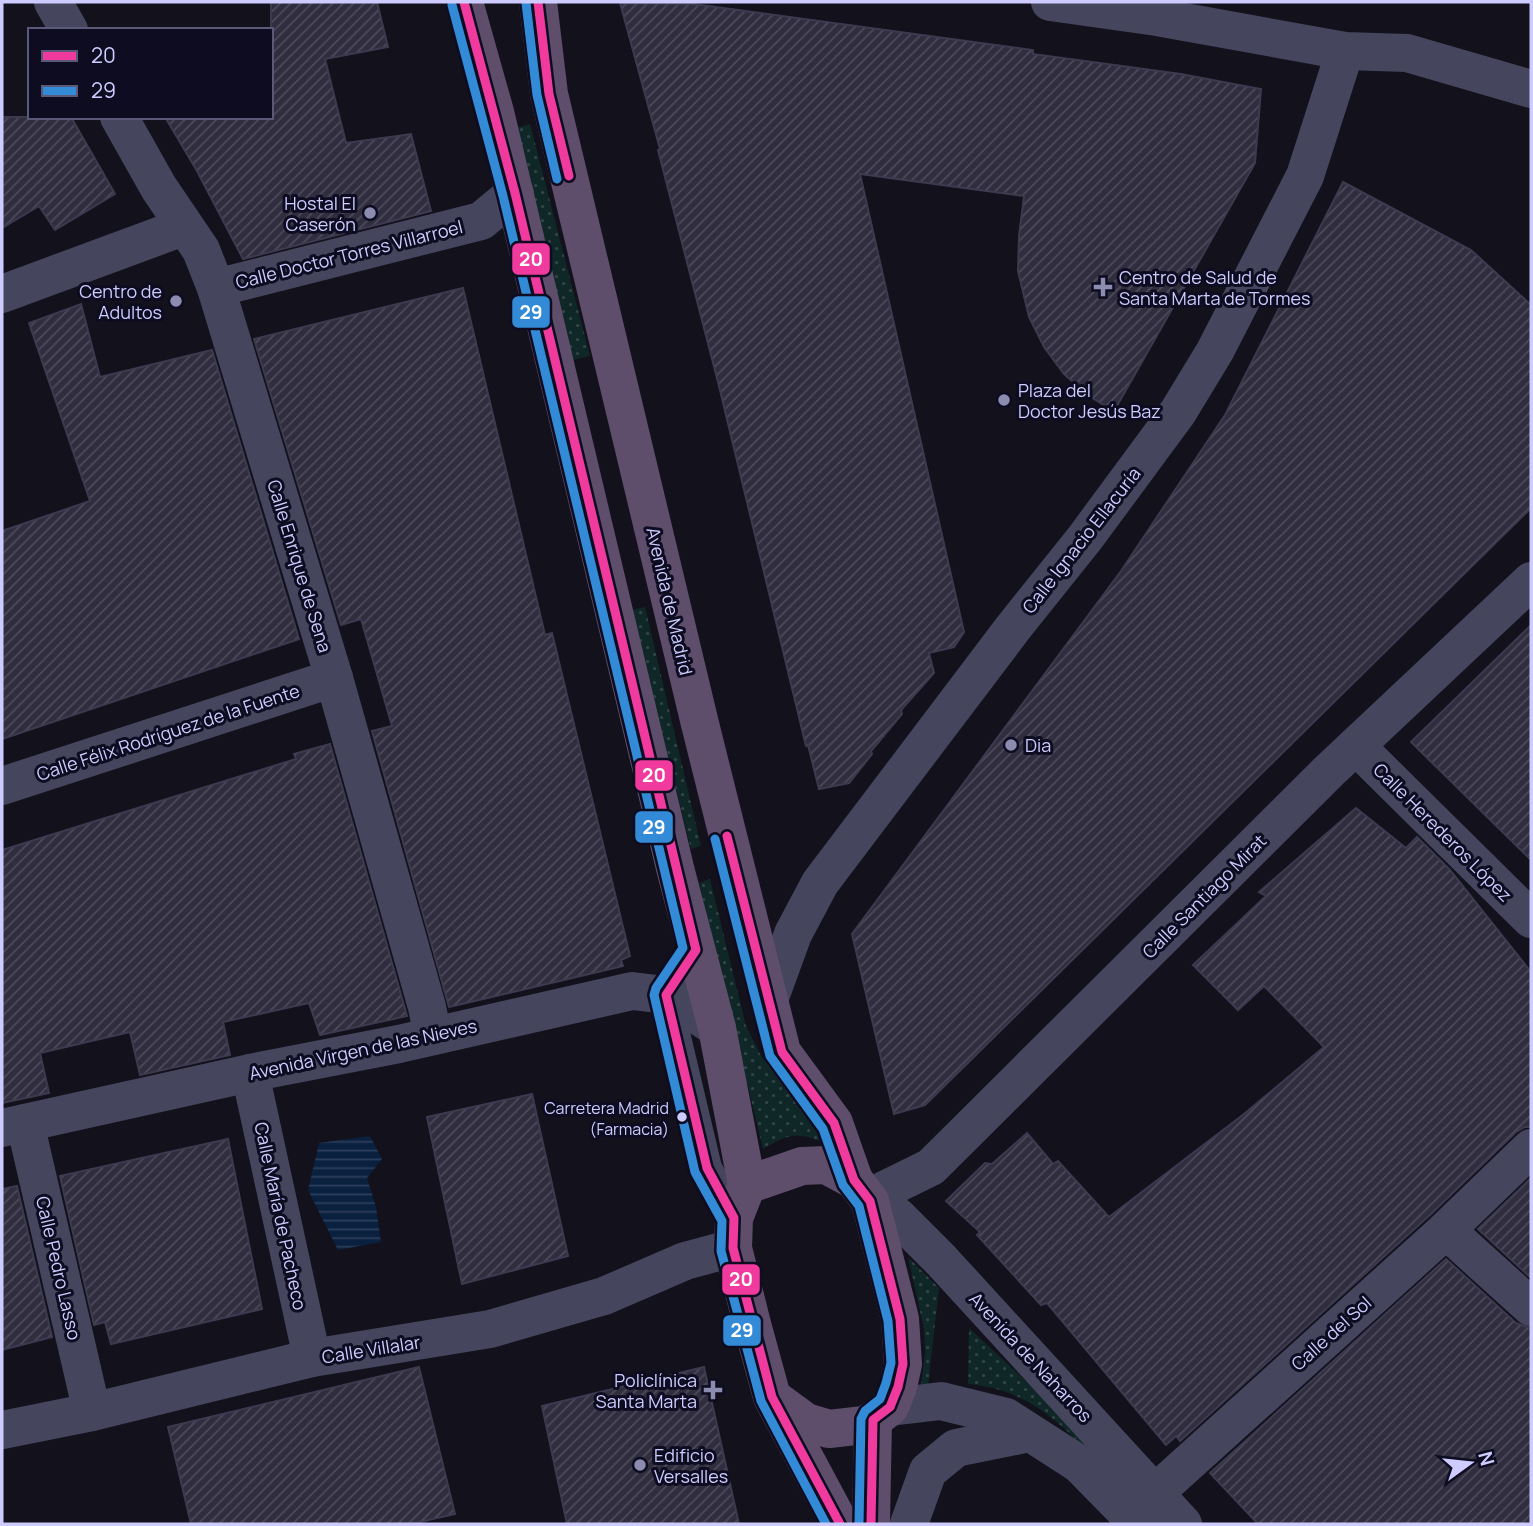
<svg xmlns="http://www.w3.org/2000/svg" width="1533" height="1526" viewBox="0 0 1533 1526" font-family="Manrope,sans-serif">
	<defs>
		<pattern id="grass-dots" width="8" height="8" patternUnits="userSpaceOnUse" patternTransform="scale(1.75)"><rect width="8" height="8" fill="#0f2726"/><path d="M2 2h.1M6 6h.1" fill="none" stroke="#314547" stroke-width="1.8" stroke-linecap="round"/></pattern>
		<pattern id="water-rules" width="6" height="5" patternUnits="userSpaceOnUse" patternTransform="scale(1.75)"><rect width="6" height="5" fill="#0a203f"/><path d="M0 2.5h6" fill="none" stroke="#2c3f5c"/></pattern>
		<pattern id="building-hatch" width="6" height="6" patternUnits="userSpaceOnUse" patternTransform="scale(1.75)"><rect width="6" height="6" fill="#302e3e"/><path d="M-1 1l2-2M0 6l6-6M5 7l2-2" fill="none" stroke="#4d4b5b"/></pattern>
	</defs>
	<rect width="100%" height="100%" fill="#12111c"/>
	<g fill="url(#grass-dots)">
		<path d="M530,124L590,356L573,360L515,128Z"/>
		<path d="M645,607L701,846L691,849L632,610Z"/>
		<path d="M710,879L746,1026L761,1056L816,1131L820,1141C794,1131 785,1136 763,1149L699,883Z"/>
		<path d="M908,1257L939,1288L928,1386H921L925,1353L924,1329Z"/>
		<path d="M969,1328L1067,1419L1111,1474C1067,1431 1033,1389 968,1384Z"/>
	</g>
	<path fill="url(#water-rules)" d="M370,1136L382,1159L367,1178L376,1207L381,1242L338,1250L308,1190L319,1143Z"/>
	<g fill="url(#building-hatch)" stroke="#3d3a50" stroke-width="2">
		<path d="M271,2H377L388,47L325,59L346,143L411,134L431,211L243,259L197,171L165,117H271Z"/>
		<path d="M620,3L694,4L1033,50V54L1181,74L1261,89L1255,163L1114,411L1089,396L1064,374L1044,347L1029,317L1018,271L1019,236L1024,196L860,174L964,632L954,647L929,653L934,673L901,710L902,714L871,751L872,754L849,783L819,789L808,745L806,746L718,382L658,150L660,149Z"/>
		<path d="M2,117H71L115,194L55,230L39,206L2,228Z"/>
		<path d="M1343,182L1471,250L1531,305V508L925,1105L894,1114L852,934L1121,571L1225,415Z"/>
		<path d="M463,288L545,635L552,633L630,956L621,960L623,966L449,1007L372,731L392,726L361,619L341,625L254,339Z"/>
		<path d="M81,304L100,377L212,350L299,639L2,739V531L90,501L29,323Z"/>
		<path d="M1531,625V860L1411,742Z"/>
		<path d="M330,744L407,1016L320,1035L309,1003L223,1022L230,1055L140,1075L130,1032L40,1053L49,1093L2,1103V850L296,759L294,754Z"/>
		<path d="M1356,808L1406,848L1417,837L1450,870L1531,972V1127H1525L1516,1132L1431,1214L1180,1441L1176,1436L1166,1445L1047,1303L1041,1305L977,1235L980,1232L946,1201L985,1163L992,1164L1027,1133L1053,1164L1058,1161L1109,1217L1244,1114L1324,1047L1264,986L1238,1010L1193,965L1266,896L1259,892Z"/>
		<path d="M532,1094L568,1256L462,1284L427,1117Z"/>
		<path d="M228,1139L262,1309L111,1344L105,1322L94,1325L60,1176Z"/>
		<path d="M1531,1178V1278L1478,1229Z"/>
		<path d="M17,1186L52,1337L2,1350V1189Z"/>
		<path d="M1446,1259L1516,1323L1531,1328V1524H1258L1210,1473Z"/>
		<path d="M419,1367L455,1514L411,1524H191L168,1427Z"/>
		<path d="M704,1367L739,1524H567L542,1406Z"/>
	</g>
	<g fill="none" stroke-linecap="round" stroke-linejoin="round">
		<path stroke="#45455d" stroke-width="30" d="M696,950L666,995L707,1168L734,1218"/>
		<g stroke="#45455d" stroke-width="38">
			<path d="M250,1073L312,1358"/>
			<path d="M25,1123L92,1412"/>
		</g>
		<g stroke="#45455d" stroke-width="38">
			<path d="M53,2L69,30"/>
			<path d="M1050,2L1157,17L1345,51L1407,53L1531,89"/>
			<path d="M119,117L159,188L201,250L216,288L334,678L427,1007L433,1036"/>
			<path d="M216,288L481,221L515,193"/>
			<path d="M2,294L183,227"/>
			<path d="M1356,746L1531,919"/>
			<path d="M2,786L334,678"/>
			<path d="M769,1000L793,934L820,883L1013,628L1085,538L1178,412L1215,351L1305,176L1345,51"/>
			<path d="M2,1128L250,1073L399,1044L632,991L666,995L717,1028"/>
			<path d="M868,1198L931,1167L1329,771L1531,581"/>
			<path d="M870,1201L897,1216L941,1260L1183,1524"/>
			<path d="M1446,1230L1531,1307"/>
			<path d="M890,1407L941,1401L1006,1417L1079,1464L1138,1524"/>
			<path d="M2,1430L92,1412L312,1358L490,1329L604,1296L685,1261L733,1248"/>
			<path d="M1123,1508L1155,1493L1446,1230L1531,1148"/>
			<path d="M909,1524L928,1471L956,1448L1030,1433"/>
		</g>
		<g stroke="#5e4e6c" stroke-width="38">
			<path d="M464,2L495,112L675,868L717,1028L747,1185"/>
			<path d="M538,2L549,94L700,724L782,1052L834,1123L854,1180"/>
			<path d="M772,1397L806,1422L829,1429L864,1425L873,1420L890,1407L898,1387L903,1364L900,1319L870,1201L854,1180L826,1165L802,1166L747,1185L734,1218L733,1248L752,1324L772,1397L840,1524"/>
			<path d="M871,1524L873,1420"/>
		</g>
		<defs>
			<g id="bus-1">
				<path d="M464,2L515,193L696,950L666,995L707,1168L734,1218L733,1248L772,1397L840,1524"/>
				<path d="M538,2L549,94L569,176"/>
				<path d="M727,836L782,1052L834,1123L854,1180L870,1201L900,1319L903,1364L898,1387L890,1407L873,1420L871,1524"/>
			</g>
			<g id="bus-2">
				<path d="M526,3L537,95L557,179"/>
				<path d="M452,5L503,196L683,948L656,988L654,995L695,1172L722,1221L721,1251L761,1401L826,1524"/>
				<path d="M715,839L770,1056L823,1129L843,1185L859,1206L888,1321L891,1363L886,1383L880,1399L865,1411L861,1419L859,1524"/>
			</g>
		</defs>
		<use href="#bus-1" stroke="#0e0c21" stroke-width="14"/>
		<use href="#bus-2" stroke="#0e0c21" stroke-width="14"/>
		<use href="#bus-1" stroke="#f13a9d" stroke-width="9"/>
		<use href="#bus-2" stroke="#338bd7" stroke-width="9"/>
	</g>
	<g fill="#8c8bb0" stroke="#0e0c21" stroke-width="2.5">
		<circle cx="370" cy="213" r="7"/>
		<path d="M1099.5 276.5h7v7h7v7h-7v7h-7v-7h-7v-7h7z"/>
		<circle cx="176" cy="301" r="7"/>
		<circle cx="1004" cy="400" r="7"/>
		<circle cx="1011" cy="745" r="7"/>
		<path d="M709.5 1379.5h7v7h7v7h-7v7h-7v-7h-7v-7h7z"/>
		<circle cx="640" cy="1465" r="7"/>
	</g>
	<circle fill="#ceccff" stroke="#0e0c21" stroke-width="2.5" cx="682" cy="1117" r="6"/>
	<g text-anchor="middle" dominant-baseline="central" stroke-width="6" stroke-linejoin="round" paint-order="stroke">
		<g font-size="16" fill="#ceccff" stroke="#0e0c21" text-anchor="end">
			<text x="669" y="1108">Carretera Madrid<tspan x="669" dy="21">(Farmacia)</tspan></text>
		</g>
		<g font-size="18" fill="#ceccff" stroke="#0e0c21" text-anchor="start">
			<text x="356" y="203" text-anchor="end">Hostal El<tspan x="356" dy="21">Caserón</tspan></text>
			<text x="1119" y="277">Centro de Salud de<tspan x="1119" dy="21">Santa Marta de Tormes</tspan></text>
			<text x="162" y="291" text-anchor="end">Centro de<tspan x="162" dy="21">Adultos</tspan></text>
			<text x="1018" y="390">Plaza del<tspan x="1018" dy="21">Doctor Jesús Baz</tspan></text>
			<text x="1025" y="745">Dia</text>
			<text x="697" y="1380" text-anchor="end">Policlínica<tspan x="697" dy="21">Santa Marta</tspan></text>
			<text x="654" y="1455">Edificio<tspan x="654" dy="21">Versalles</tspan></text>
		</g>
		<g font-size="18" fill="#ceccff" stroke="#0e0c21">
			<text transform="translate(349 254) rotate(-14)">Calle Doctor Torres Villarroel</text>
			<text transform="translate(1081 540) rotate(-52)">Calle Ignacio Ellacuría</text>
			<text transform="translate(300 566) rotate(73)">Calle Enrique de Sena</text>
			<text transform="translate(670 601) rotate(77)">Avenida de Madrid</text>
			<text transform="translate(168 732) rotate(-18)">Calle Félix Rodríguez de la Fuente</text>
			<text transform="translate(1443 832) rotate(45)">Calle Herederos López</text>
			<text transform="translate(1204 896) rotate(-45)">Calle Santiago Mirat</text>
			<text transform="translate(363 1049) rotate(-12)">Avenida Virgen de las Nieves</text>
			<text transform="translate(281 1216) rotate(78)">Calle María de Pacheco</text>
			<text transform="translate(59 1268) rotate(77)">Calle Pedro Lasso</text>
			<text transform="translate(1331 1333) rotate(-42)">Calle del Sol</text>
			<text transform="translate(371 1349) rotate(-9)">Calle Villalar</text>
			<text transform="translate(1031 1357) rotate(47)">Avenida de Naharros</text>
		</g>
	</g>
	<g stroke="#0e0c21" stroke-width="2.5">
		<rect x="511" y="242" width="40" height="34" rx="7" fill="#f13a9d"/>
		<rect x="511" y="295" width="40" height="34" rx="7" fill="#338bd7"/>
		<rect x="634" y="759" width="40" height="33" rx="7" fill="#f13a9d"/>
		<rect x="634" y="810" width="40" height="34" rx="7" fill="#338bd7"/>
		<rect x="721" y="1263" width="40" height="33" rx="7" fill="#f13a9d"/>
		<rect x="722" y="1314" width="40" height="33" rx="7" fill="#338bd7"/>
	</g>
	<g font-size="19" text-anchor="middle" font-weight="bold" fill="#fff">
		<text x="531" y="266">20</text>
		<text x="531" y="319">29</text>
		<text x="654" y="782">20</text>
		<text x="654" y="834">29</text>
		<text x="741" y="1286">20</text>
		<text x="742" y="1337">29</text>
	</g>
	<rect width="1533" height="1526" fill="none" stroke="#ceccff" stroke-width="7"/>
	<rect x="28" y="28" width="245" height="91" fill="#0e0c21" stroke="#5b597a" stroke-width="2"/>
	<rect x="42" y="51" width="35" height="10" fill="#f13a9d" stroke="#5b597a" stroke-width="2"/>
	<text x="91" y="63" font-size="21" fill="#ceccff">20</text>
	<rect x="42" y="86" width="35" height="10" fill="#338bd7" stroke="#5b597a" stroke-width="2"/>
	<text x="91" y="98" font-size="21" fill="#ceccff">29</text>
	<g transform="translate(1470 1463) rotate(75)" stroke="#0e0c21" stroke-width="5" paint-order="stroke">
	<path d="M0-5L12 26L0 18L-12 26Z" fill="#ceccff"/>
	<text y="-10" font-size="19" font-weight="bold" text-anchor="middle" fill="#ceccff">N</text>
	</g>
</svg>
